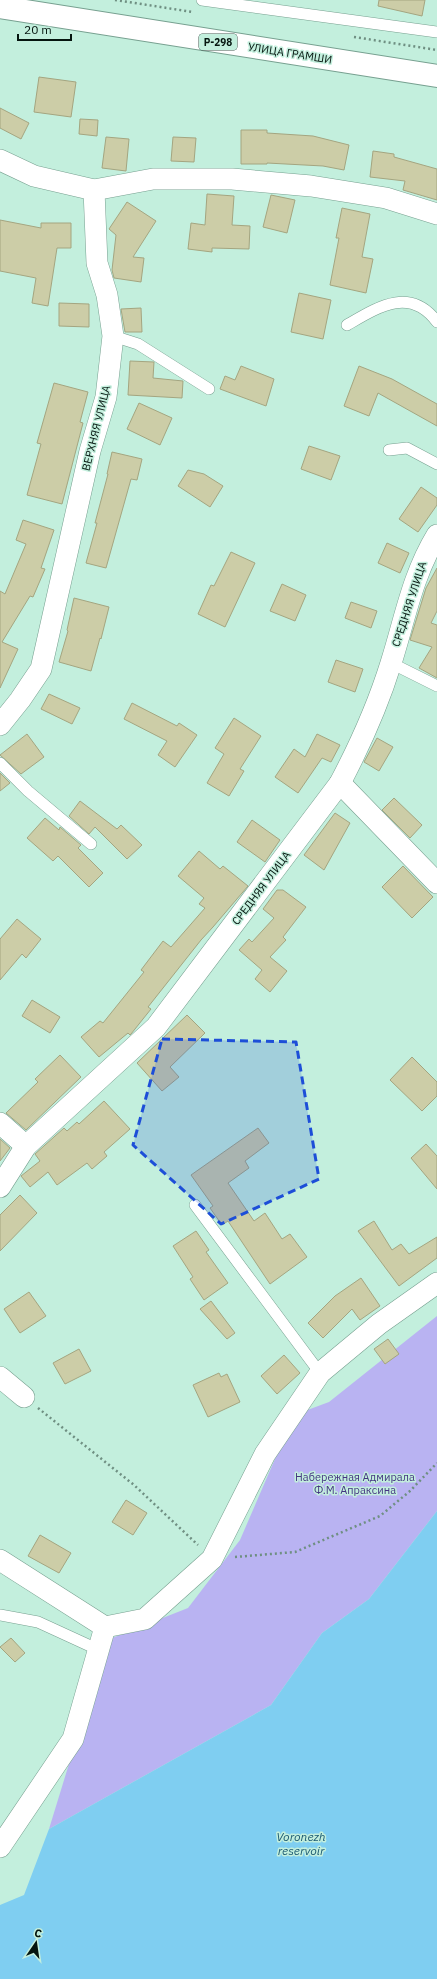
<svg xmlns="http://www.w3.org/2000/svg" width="437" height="1979" viewBox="0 0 437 1979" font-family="'IBM Plex Sans',sans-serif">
	<rect width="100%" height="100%" fill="#c3efdd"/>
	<path fill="#b9b3f2" d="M437,1316V1511L369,1599L322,1633L271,1705L49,1829L107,1640L188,1608L240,1540L294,1415L329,1402Z"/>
	<path fill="#7fcef1" d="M437,1511V1979H0V1905L24,1895L49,1829L271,1705L322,1633L369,1599Z"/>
	<g fill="#cccda7" stroke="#a4a580">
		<path d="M379,0H425L422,16L378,6Z"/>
		<path d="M39,77L76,82L71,117L34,112Z"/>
		<path d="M0,108L29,123L21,139L0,128Z"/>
		<path d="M80,119L98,120L97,136L79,134Z"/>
		<path d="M241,130H267V133L313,136L349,145L344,170L323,166L267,163V164H241Z"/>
		<path d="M106,137L129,139L126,171L102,168Z"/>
		<path d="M173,137L196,138L194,162L171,161Z"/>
		<path d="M373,151L394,154V157L437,169V200L403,190L405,181L370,177Z"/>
		<path d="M207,194L234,196L232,225L250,226L249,249L212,248V252L188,249L191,223L205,225Z"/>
		<path d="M271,195L295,200L287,233L263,227Z"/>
		<path d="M127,202L156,221L133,257L144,258L141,282L114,278L112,270L116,235L109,229Z"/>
		<path d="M342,208L370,214L362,257L373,259L366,293L330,285L339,238H336Z"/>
		<path d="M0,220L41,228V223H71V248H57L48,306L32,303L36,278L0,271Z"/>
		<path d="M299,293L331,300L323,339L291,332Z"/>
		<path d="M59,303L89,304V327L59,326Z"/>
		<path d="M141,308L142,332H125L121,309Z"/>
		<path d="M130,361L154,362L153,378L183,381L182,398L128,395Z"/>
		<path d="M241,366L274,379L266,406L220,389L225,376L235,380Z"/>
		<path d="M359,366L392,379L437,404V426L378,393L369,416L344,406Z"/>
		<path d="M54,383L88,392L80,422L83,423L62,504L27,495L41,444L37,443Z"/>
		<path d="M139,403L172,418L160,445L127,429Z"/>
		<path d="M309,446L340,456L331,480L301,469Z"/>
		<path d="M112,452L142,459L137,480L131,479L106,568L86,563L97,523H95L108,474H107Z"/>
		<path d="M188,470L204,474L223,486L210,507L178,486Z"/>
		<path d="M421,487L437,498V505L418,532L399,519Z"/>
		<path d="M23,520L54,530L41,568L45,569L33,597L30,596L2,642L18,649L0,688V591L5,594L26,544L16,540Z"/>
		<path d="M387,543L409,553L400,573L378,563Z"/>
		<path d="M231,552L255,563L225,627L198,614L211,585L214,586Z"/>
		<path d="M437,568V611L431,623L437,625V678L419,668L432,647L410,640L426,588Z"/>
		<path d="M282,584L306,595L295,621L270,611Z"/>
		<path d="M74,598L109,607L101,639L100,638L91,671L59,662L68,631L67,630Z"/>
		<path d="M351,602L377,611L371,628L345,618Z"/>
		<path d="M336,660L363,669L355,692L328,682Z"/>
		<path d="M49,694L80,708L72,724L41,709Z"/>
		<path d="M132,703L177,726L179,723L197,735L175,767L158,755L167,741L124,719Z"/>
		<path d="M234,718L261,736L240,769L244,771L229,796L207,783L224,754L215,748Z"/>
		<path d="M27,734L44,757L21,774L0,755Z"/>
		<path d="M317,734L340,745L331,762L322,758L298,793L275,777L294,749L305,757Z"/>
		<path d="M377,738L393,747L379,771L364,762Z"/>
		<path d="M0,773L10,783L0,791Z"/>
		<path d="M394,798L422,825L410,838L382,810Z"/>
		<path d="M80,801L117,829L121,825L142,845L127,859L95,827L89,834L69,816Z"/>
		<path d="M335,813L350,823L324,870L304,855Z"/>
		<path d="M45,818L59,830L60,827L81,845L78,848L103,873L89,887L58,856L53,861L27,838Z"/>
		<path d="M252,820L280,840L265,862L237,842Z"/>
		<path d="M199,851L220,869L223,866L248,886L213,927L201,940L148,1007L151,1009L131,1034L130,1035L128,1033L99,1057L81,1037L100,1021L103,1023L144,972L141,970L163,941L171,947L205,908L199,904L204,898L178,876Z"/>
		<path d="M403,866L433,897L412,918L382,887Z"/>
		<path d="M277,890H283L306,907L283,937L286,940L270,957L287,971L270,992L255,979L262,970L239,950L249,939L252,942L274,918L263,909Z"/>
		<path d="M17,919L41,939L26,958L22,954L0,980V939Z"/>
		<path d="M32,1000L60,1017L50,1033L22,1016Z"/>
		<path d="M187,1015L205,1033L170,1067L179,1077L162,1091L137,1063Z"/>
		<path d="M60,1055L81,1077L26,1130L6,1113L38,1082L35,1079Z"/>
		<path d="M412,1057L437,1082V1096L422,1111L390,1080Z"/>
		<path d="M104,1101L130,1129L104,1152L107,1156L92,1169L87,1163L57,1185L48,1172L30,1187L21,1176L40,1161L35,1154L64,1128L67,1131L77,1122L79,1124Z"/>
		<path d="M258,1128L269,1143L245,1161L249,1168L228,1183L254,1221L265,1213L282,1239L290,1234L307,1257L270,1284L228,1221L222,1225L210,1208L213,1206L191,1175Z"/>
		<path d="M0,1139L10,1148L0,1161Z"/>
		<path d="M426,1144L437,1156V1189L411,1158Z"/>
		<path d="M20,1195L37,1213L0,1251V1215Z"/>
		<path d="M374,1221L392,1250L401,1244L409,1254L437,1237V1258L399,1286L358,1231Z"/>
		<path d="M196,1231L209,1250L206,1252L228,1283L204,1300L190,1279L193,1277L173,1246Z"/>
		<path d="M361,1278L380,1306L360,1320L352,1309L323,1338L308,1323L335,1296Z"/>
		<path d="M29,1292L46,1316L20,1333L4,1309Z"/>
		<path d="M211,1301L235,1333L227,1339L200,1309Z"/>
		<path d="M388,1339L399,1354L385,1364L374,1349Z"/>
		<path d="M79,1349L91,1371L65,1384L53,1363Z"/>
		<path d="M284,1355L300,1373L277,1394L261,1376Z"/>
		<path d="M219,1373L221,1377L227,1374L240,1402L208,1417L193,1385Z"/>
		<path d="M126,1500L147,1513L133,1535L112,1522Z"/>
		<path d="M40,1535L71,1553L59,1573L28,1556Z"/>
		<path d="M11,1638L25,1653L15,1662L0,1647Z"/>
	</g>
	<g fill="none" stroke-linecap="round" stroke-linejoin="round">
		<defs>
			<g id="service">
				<path d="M202,0L437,32"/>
				<path d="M347,325C378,307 410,286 437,322"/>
				<path d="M113,336L138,344L209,389"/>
				<path d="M389,450L407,448L437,464"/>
				<path d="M391,663L437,686"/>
				<path d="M0,763L28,791L91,844"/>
				<path d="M195,1205L320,1373"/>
				<path d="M0,1615L38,1622L99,1650"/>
			</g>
			<g id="minor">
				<path d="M0,160L34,176L94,190L97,263L107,295L113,336L106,397L90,451L41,669L20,700L0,725"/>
				<path d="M94,190L153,179H232L311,186L386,198L437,214"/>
				<path d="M340,783L437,883"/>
				<path d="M0,1123L26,1146"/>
				<path d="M0,1187L26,1146L156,1027L340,783C360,745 378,705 391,663C405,619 412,576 437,535"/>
				<path d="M0,1377L24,1397"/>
				<path d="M0,1560L105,1627"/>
				<path d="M105,1627L145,1619L212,1559L265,1454L320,1373L379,1324L437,1283"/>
				<path d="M0,1847L73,1739L105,1627"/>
			</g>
			<path id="trunk" d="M0,7L437,76"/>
		</defs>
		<use href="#service" stroke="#77a090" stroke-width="12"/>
		<use href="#minor" stroke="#77a090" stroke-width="22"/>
		<use href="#trunk" stroke="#77a090" stroke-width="24"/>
		<g stroke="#6f8f82" stroke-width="2.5" stroke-dasharray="2 3" stroke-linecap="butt">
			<path d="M115,0L193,12"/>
			<path d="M354,37L437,50"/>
			<path d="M38,1408L134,1485L198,1545"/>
			<path d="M235,1557L295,1552L380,1516L410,1491L437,1463"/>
		</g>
		<use href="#service" stroke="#fff" stroke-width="11"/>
		<use href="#minor" stroke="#fff" stroke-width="21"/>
		<use href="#trunk" stroke="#fff" stroke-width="22"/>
	</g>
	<path fill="#1d4ed8" fill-opacity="0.2" stroke="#1d4ed8" stroke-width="3" stroke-dasharray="8 5" stroke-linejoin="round" d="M162,1039L296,1042L319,1179L221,1224L133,1145Z"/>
	<g text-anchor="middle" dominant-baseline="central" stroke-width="3" stroke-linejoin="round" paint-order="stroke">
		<rect fill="#c3efdd" stroke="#3e564d" stroke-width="1" x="199" y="34" width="38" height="16" rx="3"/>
		<g font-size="10" font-weight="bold" fill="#05150f">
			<text x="218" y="42">Р-298</text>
		</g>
		<g font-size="11" fill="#05150f" stroke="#c3efdd">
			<text transform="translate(290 53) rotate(9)">УЛИЦА ГРАМШИ</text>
			<text transform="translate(96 428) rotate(-76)">ВЕРХНЯЯ УЛИЦА</text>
			<text transform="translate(409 604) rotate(-72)">СРЕДНЯЯ УЛИЦА</text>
			<text transform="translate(261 888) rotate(-53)">СРЕДНЯЯ УЛИЦА</text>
		</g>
		<g font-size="11" fill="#433480" stroke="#c3efdd">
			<text x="355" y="1477">Набережная Адмирала<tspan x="355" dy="13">Ф.М. Апраксина</tspan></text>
		</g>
		<g font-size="12" font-style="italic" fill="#1b5972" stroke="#c3efdd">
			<text x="301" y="1836">Voronezh<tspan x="301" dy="14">reservoir</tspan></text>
		</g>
	</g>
	<g transform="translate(36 1943) rotate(13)" stroke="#c3efdd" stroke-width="3" paint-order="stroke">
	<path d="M0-3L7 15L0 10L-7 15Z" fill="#05150f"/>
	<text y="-6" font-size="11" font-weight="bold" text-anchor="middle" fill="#05150f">С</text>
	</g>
	<path d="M18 34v6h53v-6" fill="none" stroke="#05150f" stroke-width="2"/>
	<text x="24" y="34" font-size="12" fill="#05150f" stroke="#c3efdd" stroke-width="3" paint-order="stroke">20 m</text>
</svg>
